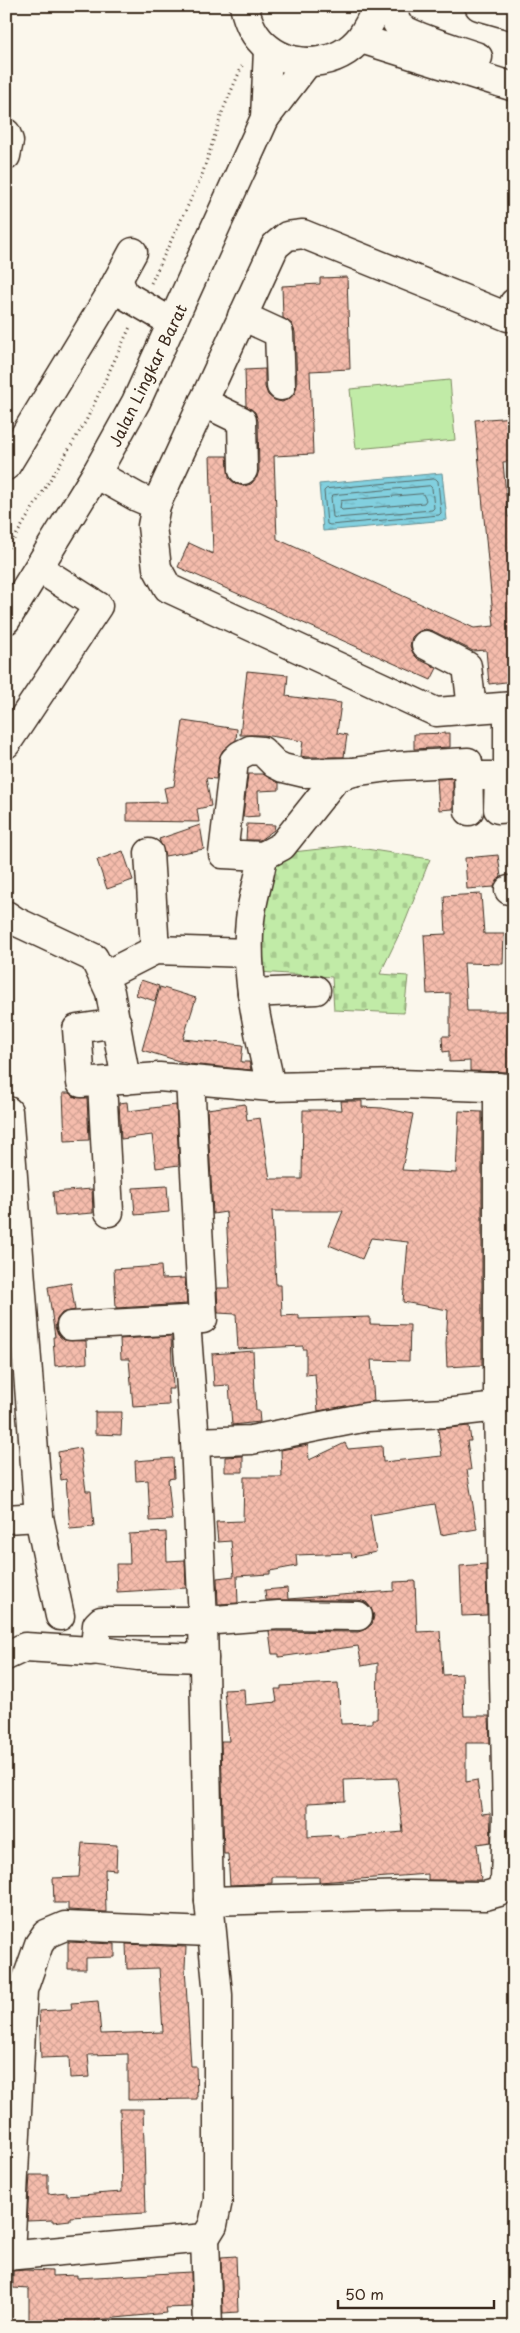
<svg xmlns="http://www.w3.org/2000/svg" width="520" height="2333" viewBox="0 0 520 2333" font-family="'Playpen Sans',sans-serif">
	<defs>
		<pattern id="cemetery-stones" width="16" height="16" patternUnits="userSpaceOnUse" patternTransform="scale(1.25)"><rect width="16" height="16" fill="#c1eba7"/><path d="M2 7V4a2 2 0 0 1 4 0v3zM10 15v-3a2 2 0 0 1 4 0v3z" fill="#a7ca8f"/></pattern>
		<pattern id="water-ripples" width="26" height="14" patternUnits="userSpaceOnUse" patternTransform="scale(1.25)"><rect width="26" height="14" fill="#82d0df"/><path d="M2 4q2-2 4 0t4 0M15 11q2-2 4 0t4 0" fill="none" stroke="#71b3bf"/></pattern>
		<pattern id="building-cross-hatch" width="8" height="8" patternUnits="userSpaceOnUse" patternTransform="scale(1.25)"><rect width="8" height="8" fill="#f5bcac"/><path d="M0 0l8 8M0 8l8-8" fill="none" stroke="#d3a294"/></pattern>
	</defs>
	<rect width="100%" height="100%" fill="#fbf7ec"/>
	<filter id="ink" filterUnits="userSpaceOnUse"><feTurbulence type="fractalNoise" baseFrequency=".02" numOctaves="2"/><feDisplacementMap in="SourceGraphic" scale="10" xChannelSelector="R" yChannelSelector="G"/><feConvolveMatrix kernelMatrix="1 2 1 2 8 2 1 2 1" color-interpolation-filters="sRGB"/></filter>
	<g filter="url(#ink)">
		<path fill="url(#cemetery-stones)" stroke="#7e8a62" d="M347,846L430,859L405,922L380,974L408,976L404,1013L334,1010L332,977L259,972L257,933L275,854Z"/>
		<path fill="#c1eba7" stroke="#7e8a62" d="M450,380L455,440L356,449L350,389Z"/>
		<path fill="url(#water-ripples)" stroke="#668e92" d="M442,473L447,520L323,531L319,484Z"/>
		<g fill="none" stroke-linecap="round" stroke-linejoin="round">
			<g stroke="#576c6b" stroke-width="1">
				<path d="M436,479L438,481L441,513L439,515L330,525L327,524L324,491L326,489Z"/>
				<path d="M430,486L432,488L434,508L432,510L336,518L333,517L331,497L333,495Z"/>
				<path d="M423,494L426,500L424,503L342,510L340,508L341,501Z"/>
			</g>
		</g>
		<g fill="url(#building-cross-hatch)" stroke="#3b2a1e" fill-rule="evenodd">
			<path d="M347,277L350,369L310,371L313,454L274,456L277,539L474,628L494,626L475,420L514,417V461L503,462L508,517L514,516V545L510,546L514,586V681L489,684L486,650L473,651L433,631L425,629L418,632L412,637L410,646L413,653L418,659L437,668L431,680L178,567L189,543L213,554L210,456H227L229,478L236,484L244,486L251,484L257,477L259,470L258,421L255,412L246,406L245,370L265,369V387L268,395L274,400L282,402L289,399L295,393L297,385L295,332L292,324L283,318L282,286L320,284V278Z"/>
			<path d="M247,671L288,675L286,696L341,703L337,733L347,735L344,757H306L301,756L303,741L263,735H240Z"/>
			<path d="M183,721L237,729L236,740L223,750L219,759L216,779L206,778L211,806L197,809L199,822L127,821V803L167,802L164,788L174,786Z"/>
			<path d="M450,733V747L414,749V734Z"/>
			<path d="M248,774H263L279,783V790L258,791L259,816L243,817Z"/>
			<path d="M453,778V809L439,810L437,779Z"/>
			<path d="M247,824L275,825L274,830L260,840H246Z"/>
			<path d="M200,825L204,849L165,856L159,839Z"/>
			<path d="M123,851L133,880L107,889L97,860Z"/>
			<path d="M498,855L501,877L494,887L467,889L465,858Z"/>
			<path d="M481,894L484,934H504L503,964L464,963L467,1011H514V1072L470,1071V1061L449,1062V1051L443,1052L442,1036H450V993L427,994L424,935L446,934L444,896Z"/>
			<path d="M141,980L159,986L155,1001L136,995Z"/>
			<path d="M160,987L196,998L183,1039L243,1045L241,1062H249L251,1070L189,1064L142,1050Z"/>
			<path d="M63,1093H69L75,1097L87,1098L89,1140L65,1141Z"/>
			<path d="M341,1101H362V1107L382,1108L413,1114L402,1170L456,1173L459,1111L482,1112V1365L447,1367L446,1344L448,1310L403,1302L408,1242L371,1238L362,1259L329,1245L343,1211H272L276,1285H281L282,1316L299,1315V1319L370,1317V1324L410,1325L409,1361L371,1360L374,1401L318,1411L315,1374L306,1375V1349H303V1346L238,1349L236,1314L218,1313L217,1288H230L226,1212L213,1214L207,1109L245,1104L247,1120L260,1118L270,1179H302L303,1110H342Z"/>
			<path d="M127,1102L128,1111L176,1105L179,1165L156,1168L152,1135L121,1139L119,1103Z"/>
			<path d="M167,1186L169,1212L135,1215L133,1188Z"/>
			<path d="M92,1189L93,1213L55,1216L53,1192Z"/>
			<path d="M161,1266L162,1279L185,1278L187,1304L116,1308L114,1269Z"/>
			<path d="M71,1283L75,1310L62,1313L57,1319L55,1327L58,1335L64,1340L86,1341L87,1363L55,1366L53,1337H55L48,1287Z"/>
			<path d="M171,1336L173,1389H168L169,1405L133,1407L129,1359H121L120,1339Z"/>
			<path d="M253,1351L256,1411H259L260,1422L232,1425L229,1385L214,1386L212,1354Z"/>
			<path d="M95,1412H122L121,1435L95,1434Z"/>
			<path d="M469,1426L471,1441H467L471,1470H467L477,1529L441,1535L435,1504L370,1515L376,1552L352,1557L351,1553L296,1555L297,1566L270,1571V1574L237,1576L238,1603L218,1604L217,1578L234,1576L231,1541L218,1542L216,1522L243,1521L244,1477H282L281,1450L308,1445L309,1460L345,1443L348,1449L382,1446L383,1462L442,1456L438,1429Z"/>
			<path d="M80,1448L86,1491H91L94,1527L70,1529L66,1479L61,1480L58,1452Z"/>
			<path d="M243,1456V1472H225V1457Z"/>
			<path d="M173,1458L174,1478L168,1479L172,1520L150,1521L148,1480L136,1481L135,1461Z"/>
			<path d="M166,1532L167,1561L185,1560L186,1588L117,1592L116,1564H130L129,1534Z"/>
			<path d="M486,1564L487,1615L462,1616L460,1566Z"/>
			<path d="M415,1581L417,1632L440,1631L443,1675L462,1674L464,1716H489L490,1743H466V1782L477,1780L482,1814L490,1813L491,1842L477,1844L481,1880H428V1874L319,1882V1877H272V1883L230,1885L228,1854H224L221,1741H229L224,1690L244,1689L245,1705L277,1702L275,1689H281V1686L338,1683L341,1724L372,1723V1719H377L378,1663L362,1666L358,1646L279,1657V1654H272L269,1631L358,1632L366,1629L372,1624L374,1616L371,1608L366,1602L358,1600H266L265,1590L287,1588L288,1599L394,1591V1582ZM397,1778L403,1832L338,1838V1835L308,1837V1803L345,1801L344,1780Z"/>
			<path d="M82,1843L117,1845L116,1870L105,1869L106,1912L68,1910V1903H54L53,1878L79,1877Z"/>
			<path d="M68,1942L115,1944V1957L86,1958V1969H68Z"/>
			<path d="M126,1944L186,1947L185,1967L191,2066H196L197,2099L128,2100V2054L88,2055L90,2077L70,2078L69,2057L41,2058L39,2011L72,2009L71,2003L98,2001L101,2034L163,2032L159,1968L127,1969Z"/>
			<path d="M120,2109H143L146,2213L70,2217V2220L53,2222V2220L27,2221L30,2175H48V2194L67,2192V2196L122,2192Z"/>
			<path d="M236,2256L238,2312L223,2313L221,2257Z"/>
			<path d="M25,2270L52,2271V2276L77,2275V2278L191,2272L192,2307L166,2308L167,2313L95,2320L96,2327H29V2289L13,2288V2271Z"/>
		</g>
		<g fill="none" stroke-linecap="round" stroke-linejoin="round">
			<defs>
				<g id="minor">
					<path d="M265,118L268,49"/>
					<path d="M6,133L9,141L6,156"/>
					<path d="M118,280L125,295L173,323"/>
					<path d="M514,303L508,317L303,234L287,236L275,246L156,505L152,526L157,568L168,588L436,712L514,706"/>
					<path d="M242,316L279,333L281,386"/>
					<path d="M203,402L242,421L243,470"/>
					<path d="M6,466L108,298L133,252"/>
					<path d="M96,474L137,497L156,505"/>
					<path d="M6,620L96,474L136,402L265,118L308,62"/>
					<path d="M426,645L467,666L472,709"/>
					<path d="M508,707V767"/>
					<path d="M6,744L98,606L40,569"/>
					<path d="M469,776H499L498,809L514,808"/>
					<path d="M149,853L155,950"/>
					<path d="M263,856L282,846L336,778L353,772"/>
					<path d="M509,890H514"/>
					<path d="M6,915L15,921L94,958L110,992L126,1080"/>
					<path d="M104,976L155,950L248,953"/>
					<path d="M252,993L316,990"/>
					<path d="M117,1023L77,1029L81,1083L159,1077L271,1087L400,1084L514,1088"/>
					<path d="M102,1083L109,1212"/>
					<path d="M271,1087C259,1033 244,976 250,920C252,898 260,878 263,856L223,854L234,761L240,755L250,750L262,751L275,764L283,768L304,773L353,772L396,766L468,762L469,811"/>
					<path d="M8,1111L39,1517L60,1616"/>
					<path d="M71,1326L203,1319L190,1080"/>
					<path d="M195,1442L251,1440L367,1417L445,1413L498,1407"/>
					<path d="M6,1519L39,1517"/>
					<path d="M93,1650L138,1656L204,1658"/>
					<path d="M6,1656L25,1647L91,1651L95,1648L97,1625L101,1621H203L279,1615L358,1616"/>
					<path d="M209,1901L409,1895L485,1896L499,1892L505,1880L507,1815L498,1407V1087"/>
					<path d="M205,2238L208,2327"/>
					<path d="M6,2256L205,2238L213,2225L218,2200V1995L209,1901L203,1621L195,1442L186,1321"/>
					<path d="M10,2256L23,1990L39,1944L46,1934L65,1926L210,1932"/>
				</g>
				<g id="major">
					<path d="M244,6C248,23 254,37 268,48C297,72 347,64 365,31C370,23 374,16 375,6"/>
					<path d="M394,6C394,13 394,19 398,25C408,36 462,51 478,57"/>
					<path d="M479,6L514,16"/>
					<path d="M361,39L514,87"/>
				</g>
			</defs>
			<use href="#minor" stroke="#3b2a1e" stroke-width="31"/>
			<use href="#major" stroke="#3b2a1e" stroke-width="31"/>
			<g stroke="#3b2a1e" stroke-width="3" stroke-dasharray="1 4" stroke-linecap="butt">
				<path d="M151,283L201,178L223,110L242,66"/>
				<path d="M6,552L86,421L131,325"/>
			</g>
			<use href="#minor" stroke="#fbf7ec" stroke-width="28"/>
			<use href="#major" stroke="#fbf7ec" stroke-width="28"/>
		</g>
	</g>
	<g text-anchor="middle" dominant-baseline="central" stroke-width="4" stroke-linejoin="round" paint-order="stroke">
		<g font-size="16" fill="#3b2a1e" stroke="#fbf7ec">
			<text transform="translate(147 375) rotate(-64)">Jalan Lingkar Barat</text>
		</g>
	</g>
	<rect width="520" height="2333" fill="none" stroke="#fbf7ec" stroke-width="25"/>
	<rect x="12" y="12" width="495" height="2308" fill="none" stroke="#3b2a1e" stroke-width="2" filter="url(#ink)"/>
	<path d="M338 2300v8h156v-8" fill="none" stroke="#3b2a1e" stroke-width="2.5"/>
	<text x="345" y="2300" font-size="15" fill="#3b2a1e" stroke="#fbf7ec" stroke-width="4" paint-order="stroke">50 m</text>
</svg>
